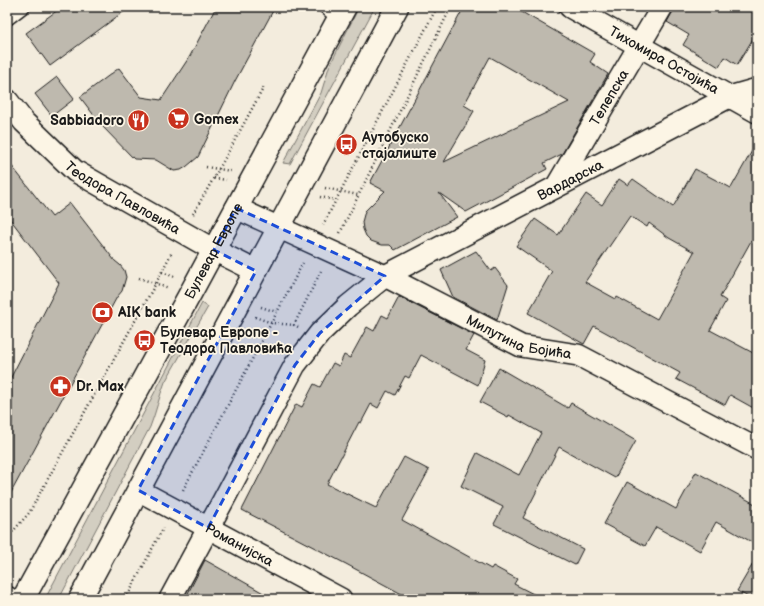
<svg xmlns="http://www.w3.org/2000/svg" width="764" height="606" viewBox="0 0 764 606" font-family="'Balsamiq Sans',sans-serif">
	<rect width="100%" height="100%" fill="#f3ecdd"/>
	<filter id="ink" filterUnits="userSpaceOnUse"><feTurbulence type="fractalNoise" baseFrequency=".025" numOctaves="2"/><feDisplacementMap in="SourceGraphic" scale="8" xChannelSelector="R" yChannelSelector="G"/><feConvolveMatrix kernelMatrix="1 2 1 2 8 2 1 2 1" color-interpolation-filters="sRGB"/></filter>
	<g filter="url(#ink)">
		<g fill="#d3cec1" stroke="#78756e">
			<path d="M359,7H375L290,164L283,163L308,117L321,93L329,67Z"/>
			<path d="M202,303L208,307L165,382C159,397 156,412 150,427L59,599H45Z"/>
		</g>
		<g fill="#beb9ae" stroke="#1c1c1c" fill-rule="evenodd">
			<path d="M62,7H130L50,66L26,33Z"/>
			<path d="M216,7H275L235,81L198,157L186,167L181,170L174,171L156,160L134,159L102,126L80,97L119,68L141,97L161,100L190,56Z"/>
			<path d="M464,7H513L595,54L590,62L608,74L562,154L544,163L547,169L466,212L439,193L457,217L395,250L390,245H382L371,241L366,236L363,229L362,222L365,211L385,191L370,183ZM490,57L569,102L444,162L474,111L464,105Z"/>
			<path d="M674,7H757V32L737,65L725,57L719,67L683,45L689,35L667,22L672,13Z"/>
			<path d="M57,77L74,99L52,116L35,94Z"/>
			<path d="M757,142V244L751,241L720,297L726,301L710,330L757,355V410L730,395L725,405L676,379L680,373L594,326L584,344L528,313L552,271L516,246L535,219L558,235L586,194L602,205L619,179L628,185L633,179L673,207L695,169L731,188ZM630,216L647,227L649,223L669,238L694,252L657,319L617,297L616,299L585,282Z"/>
			<path d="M7,160L52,217L70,203L115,261L120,265L124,270L126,277L122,291L117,297L7,500V385L59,283L7,215Z"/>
			<path d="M476,251L491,271L495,268L508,285L497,320L453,297L441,270Z"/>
			<path d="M399,297L474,335L466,350L485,360L478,385L421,355L409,378L405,376L395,395L387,391L378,408L371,404L361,423L359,422L327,484L376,508L404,457L429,470L402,520L491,569L493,566L517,579L514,584L543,599H411L346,564L242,510L296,404L302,407L314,384L320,387L333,363L339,366L344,355L350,358L367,327L374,331L382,315L388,318Z"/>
			<path d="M499,368L568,408L571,403L636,441L615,478L559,447L523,518L583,549L575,565L494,524L503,507L461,486L477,453L519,475L541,433L509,415L508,417L480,402Z"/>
			<path d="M696,472L757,505V545L716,522L700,551L656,527L645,546L604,524L627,482L676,509Z"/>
			<path d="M757,557V599H752L737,591Z"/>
			<path d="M205,560L274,599H185Z"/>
		</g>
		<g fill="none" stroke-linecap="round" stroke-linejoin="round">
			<defs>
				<g id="service">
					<path d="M324,7L338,19"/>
					<path d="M7,20L24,7"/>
				</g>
				<g id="minor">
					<path id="s1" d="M570,7L757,112"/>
					<path id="s2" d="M7,100L24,122L75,171L214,250L256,271"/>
					<path id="s3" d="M556,187L662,7"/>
					<path id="s4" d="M236,208L385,276L521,346L578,355L757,449"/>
					<path id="s5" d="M138,490L341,599"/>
					<path d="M7,597L9,599"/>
					<path id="s6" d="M170,599L223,501L295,365L320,333L348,306L385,276L729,97L757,89"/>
				</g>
				<g id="secondary">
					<path id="s7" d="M23,599L190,294L345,7"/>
					<path d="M80,599L397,7"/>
				</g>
			</defs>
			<use href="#service" stroke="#1c1c1c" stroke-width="14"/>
			<use href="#minor" stroke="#1c1c1c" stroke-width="24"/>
			<use href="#secondary" stroke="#1c1c1c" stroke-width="25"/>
			<g stroke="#1c1c1c" stroke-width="2.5" stroke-dasharray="1 3" stroke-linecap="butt">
				<path d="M206,167L231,171"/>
				<path d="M214,178L226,180"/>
				<path d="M325,188L358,195"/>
				<path d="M320,197L335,200"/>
				<path d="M193,214L219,169L265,85"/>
				<path d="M323,225L437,7"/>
				<path d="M340,233L451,7"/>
				<path d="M162,272L175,277"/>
				<path d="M139,278L169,288"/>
				<path d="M261,307L277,312"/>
				<path d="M255,317L272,323L294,325"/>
				<path d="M298,327L294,325L321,271"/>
				<path d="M183,490L303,263"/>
				<path d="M7,538L29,513L156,283L172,252"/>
				<path d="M126,599L163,528"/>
			</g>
			<use href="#service" stroke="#fcf5e5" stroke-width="11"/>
			<use href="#minor" stroke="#fcf5e5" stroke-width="21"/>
			<use href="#secondary" stroke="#fcf5e5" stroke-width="22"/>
		</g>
	</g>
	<path fill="#1d4ed8" fill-opacity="0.2" stroke="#1d4ed8" stroke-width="3" stroke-dasharray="8 5" stroke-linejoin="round" d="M236,208L385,276L320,333L295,365L208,528L138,490L256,271L214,250Z"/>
	<defs>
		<symbol id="supermarket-disc" viewBox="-11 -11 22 22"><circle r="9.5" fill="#c8321e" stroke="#fcf5e5"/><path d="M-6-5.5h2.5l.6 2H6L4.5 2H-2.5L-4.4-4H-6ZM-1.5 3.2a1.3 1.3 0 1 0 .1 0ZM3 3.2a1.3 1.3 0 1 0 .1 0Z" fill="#fff"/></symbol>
		<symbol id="restaurant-disc" viewBox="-11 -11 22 22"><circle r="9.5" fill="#c8321e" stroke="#fcf5e5"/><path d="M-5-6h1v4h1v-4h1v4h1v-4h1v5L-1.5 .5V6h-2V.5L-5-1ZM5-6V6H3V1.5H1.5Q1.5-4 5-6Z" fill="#fff"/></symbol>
		<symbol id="bus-disc" viewBox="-11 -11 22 22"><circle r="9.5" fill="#c8321e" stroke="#fcf5e5"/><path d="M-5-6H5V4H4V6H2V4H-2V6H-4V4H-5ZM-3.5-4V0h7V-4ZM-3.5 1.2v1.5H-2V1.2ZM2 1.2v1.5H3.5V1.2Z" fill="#fff"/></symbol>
		<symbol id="bank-disc" viewBox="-11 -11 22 22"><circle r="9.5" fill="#c8321e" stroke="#fcf5e5"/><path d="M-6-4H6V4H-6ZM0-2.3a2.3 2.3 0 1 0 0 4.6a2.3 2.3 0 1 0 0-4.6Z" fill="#fff"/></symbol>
		<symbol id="pharmacy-disc" viewBox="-11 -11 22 22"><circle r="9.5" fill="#c8321e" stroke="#fcf5e5"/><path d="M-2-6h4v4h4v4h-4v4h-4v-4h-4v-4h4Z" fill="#fff"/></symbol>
	</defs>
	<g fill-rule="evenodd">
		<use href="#supermarket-disc" x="166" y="106" width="25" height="25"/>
		<use href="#restaurant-disc" x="126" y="108" width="25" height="25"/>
		<use href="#bus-disc" x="334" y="132" width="25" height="25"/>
		<use href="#bank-disc" x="90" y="300" width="25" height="25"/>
		<use href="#bus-disc" x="132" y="328" width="25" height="25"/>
		<use href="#pharmacy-disc" x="48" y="374" width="25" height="25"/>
	</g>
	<g text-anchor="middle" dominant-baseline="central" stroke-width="3.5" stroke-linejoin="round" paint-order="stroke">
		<g font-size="14" fill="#1c1c1c" stroke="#fcf5e5">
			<text stroke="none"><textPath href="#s1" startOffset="108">Тихомира Остојића</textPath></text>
			<text stroke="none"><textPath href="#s3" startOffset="104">Телепска</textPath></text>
			<text stroke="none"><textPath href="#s6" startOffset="601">Вардарска</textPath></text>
			<text stroke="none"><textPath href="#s2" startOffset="153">Теодора Павловића</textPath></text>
			<text stroke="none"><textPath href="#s7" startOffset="397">Булевар Европе</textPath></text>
			<text stroke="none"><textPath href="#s4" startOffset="312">Милутина Бојића</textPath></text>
			<text stroke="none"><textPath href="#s5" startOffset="115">Романијска</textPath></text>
		</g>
		<g font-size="14" font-weight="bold" fill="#1c1c1c" stroke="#fcf5e5" text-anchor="start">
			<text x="194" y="119">Gomex</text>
			<text x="124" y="120" text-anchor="end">Sabbiadoro</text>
			<text x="362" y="137">Аутобуско<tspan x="362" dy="16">стајалиште</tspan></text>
			<text x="118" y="312">AIK bank</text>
			<text x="160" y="332">Булевар Европе -<tspan x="160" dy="16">Теодора Павловића</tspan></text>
			<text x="76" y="386">Dr. Max</text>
		</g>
	</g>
	<rect width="764" height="606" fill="none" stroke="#fcf5e5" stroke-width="24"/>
	<rect x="12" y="12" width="740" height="582" fill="none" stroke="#1c1c1c" stroke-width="1.5" filter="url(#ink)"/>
</svg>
